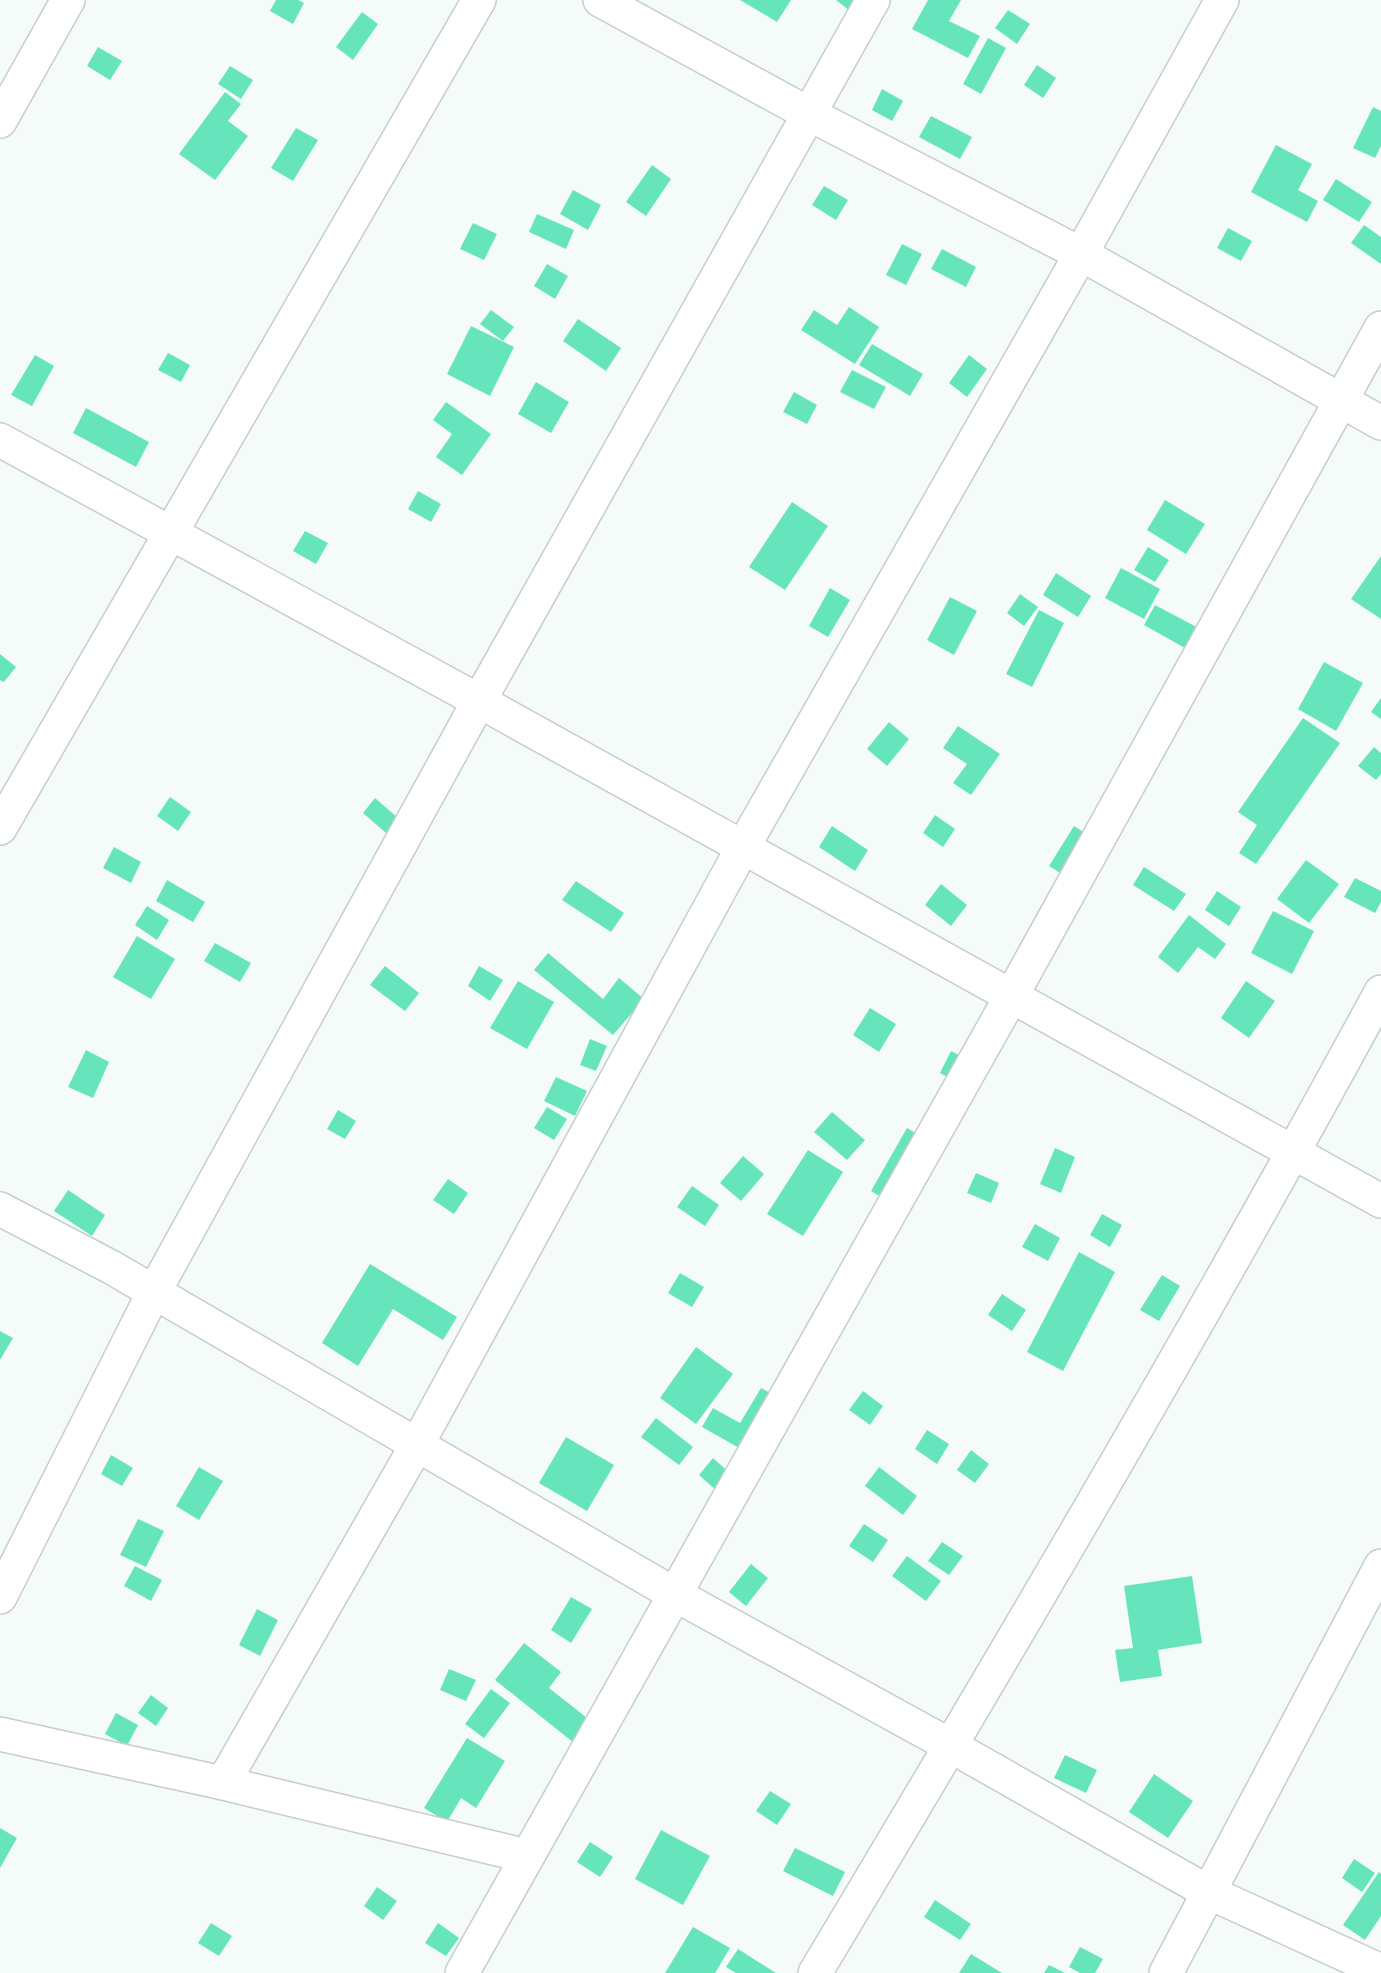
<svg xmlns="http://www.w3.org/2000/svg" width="1381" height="1973" viewBox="0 0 1381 1973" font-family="Commissioner,sans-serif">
	<rect width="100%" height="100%" fill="#f5fbf9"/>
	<g fill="#66e5bd">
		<path d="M276,0H298L304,3L293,24L270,11Z"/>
		<path d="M740,0H791L777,22Z"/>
		<path d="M836,0H866L855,15Z"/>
		<path d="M928,0H961L949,21L980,36L968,58L912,29Z"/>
		<path d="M1008,10L1030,24L1017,44L995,28Z"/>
		<path d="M362,12L378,24L353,60L336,47Z"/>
		<path d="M988,38L1006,48L981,94L963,84Z"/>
		<path d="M98,47L122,61L110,80L87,66Z"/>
		<path d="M1037,65L1056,78L1043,98L1024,85Z"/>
		<path d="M230,66L253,80L241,99L218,84Z"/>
		<path d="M882,89L903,101L892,121L872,110Z"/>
		<path d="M225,92L241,104L228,121L248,136L215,180L179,154Z"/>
		<path d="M1373,107L1381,111V146L1375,158L1353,148Z"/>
		<path d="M931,116L972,137L960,159L919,137Z"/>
		<path d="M296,128L318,140L293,181L271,168Z"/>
		<path d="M1276,145L1312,164L1298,190L1318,201L1307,222L1251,192Z"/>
		<path d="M652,165L671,179L646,216L626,202Z"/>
		<path d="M1336,179L1372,202L1359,222L1323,200Z"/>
		<path d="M824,186L848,200L836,220L812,205Z"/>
		<path d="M573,190L601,205L588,230L560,214Z"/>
		<path d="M537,214L574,230L566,249L529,232Z"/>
		<path d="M473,223L497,234L484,260L460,249Z"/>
		<path d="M1364,225L1381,237V264L1351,243Z"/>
		<path d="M1228,228L1252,241L1241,261L1217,248Z"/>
		<path d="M902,244L922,254L906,285L886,275Z"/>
		<path d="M942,249L976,267L966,287L931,269Z"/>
		<path d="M547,264L568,276L555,299L534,286Z"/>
		<path d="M849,307L879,327L855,364L801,330L814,310L837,325Z"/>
		<path d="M491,310L514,327L503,341L480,324Z"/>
		<path d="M578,319L621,348L606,371L563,341Z"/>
		<path d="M471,326L514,347L490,396L447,374Z"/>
		<path d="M872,344L923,374L910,396L859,365Z"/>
		<path d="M168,353L190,365L181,382L158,370Z"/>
		<path d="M35,355L54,366L32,406L11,395Z"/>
		<path d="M969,355L987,369L967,397L949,383Z"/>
		<path d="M852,370L886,387L874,409L840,392Z"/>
		<path d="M536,382L569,402L551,433L518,414Z"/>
		<path d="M794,392L817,405L807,424L783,412Z"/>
		<path d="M446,402L491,434L462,475L436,457L452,434L433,420Z"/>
		<path d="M86,408L149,442L136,467L73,433Z"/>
		<path d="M418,491L441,504L431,522L408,509Z"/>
		<path d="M1165,500L1205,524L1186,554L1147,530Z"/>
		<path d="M792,502L828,526L785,590L749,567Z"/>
		<path d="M305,531L328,543L316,564L293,551Z"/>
		<path d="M1148,547L1169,560L1155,582L1134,570Z"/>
		<path d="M1381,556V619L1351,599Z"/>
		<path d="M1121,568L1160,589L1144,619L1105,598Z"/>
		<path d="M1056,573L1091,596L1078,617L1043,595Z"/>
		<path d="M830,588L850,600L828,637L809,626Z"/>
		<path d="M1020,594L1038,607L1024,626L1007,613Z"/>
		<path d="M950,597L977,611L954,655L927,640Z"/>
		<path d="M1155,605L1204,631L1192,652L1144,625Z"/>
		<path d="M1039,610L1064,623L1032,687L1006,674Z"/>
		<path d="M0,654L16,667L4,682L0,680Z"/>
		<path d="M1324,662L1363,683L1336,731L1298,709Z"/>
		<path d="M1381,698V719L1371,712Z"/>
		<path d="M1303,718L1340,743L1256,864L1239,853L1257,825L1238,812Z"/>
		<path d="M889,722L909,739L887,766L867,749Z"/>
		<path d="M958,726L1000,754L971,795L953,783L967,764L943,748Z"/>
		<path d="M1374,747L1381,753V774L1376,780L1358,766Z"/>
		<path d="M170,797L191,812L178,831L157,816Z"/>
		<path d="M375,798L398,818L386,833L363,813Z"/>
		<path d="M935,815L955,829L943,847L923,833Z"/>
		<path d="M832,826L868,850L855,871L819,847Z"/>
		<path d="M1074,826L1094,839L1070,879L1049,866Z"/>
		<path d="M114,847L141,862L131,883L103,868Z"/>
		<path d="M1306,860L1339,884L1309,923L1277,899Z"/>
		<path d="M1144,867L1186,894L1174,911L1133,885Z"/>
		<path d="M1355,878L1381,891V902L1375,913L1344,897Z"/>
		<path d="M167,880L205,902L193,922L156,901Z"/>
		<path d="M576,881L624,913L611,932L562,900Z"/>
		<path d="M941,884L967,905L951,926L925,905Z"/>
		<path d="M1217,891L1241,907L1229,926L1205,910Z"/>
		<path d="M147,906L169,920L157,940L135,925Z"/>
		<path d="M1273,911L1314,931L1292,974L1251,953Z"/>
		<path d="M1189,915L1226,944L1215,959L1198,947L1178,973L1158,957Z"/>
		<path d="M137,936L175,959L151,999L113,977Z"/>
		<path d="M215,943L251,963L240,982L204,961Z"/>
		<path d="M548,953L603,999L619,978L644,999L613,1035L534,970Z"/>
		<path d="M385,966L419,993L405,1011L370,985Z"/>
		<path d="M479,966L503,980L490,1001L468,986Z"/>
		<path d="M518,981L554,1002L527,1049L490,1028Z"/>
		<path d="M1246,981L1275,1001L1249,1038L1221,1018Z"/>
		<path d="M870,1008L896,1024L879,1052L853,1035Z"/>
		<path d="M590,1039L607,1046L596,1071L580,1065Z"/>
		<path d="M86,1050L109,1062L93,1098L68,1087Z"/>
		<path d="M951,1051L972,1062L960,1084L940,1073Z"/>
		<path d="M556,1077L587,1091L575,1116L544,1101Z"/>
		<path d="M547,1107L567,1119L554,1140L534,1128Z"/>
		<path d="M338,1110L356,1121L345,1139L327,1129Z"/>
		<path d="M832,1112L865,1140L847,1160L814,1132Z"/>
		<path d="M907,1128L929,1141L893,1204L871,1191Z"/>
		<path d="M1055,1148L1075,1157L1061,1193L1040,1184Z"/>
		<path d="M808,1150L843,1172L803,1236L767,1214Z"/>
		<path d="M743,1156L764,1174L741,1201L720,1183Z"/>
		<path d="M976,1173L999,1183L991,1203L967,1193Z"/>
		<path d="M448,1179L468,1193L454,1214L433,1200Z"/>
		<path d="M692,1186L719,1205L705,1226L677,1207Z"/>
		<path d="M68,1190L105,1215L92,1236L54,1211Z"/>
		<path d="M1102,1214L1122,1225L1110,1247L1090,1235Z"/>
		<path d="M1035,1224L1060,1238L1048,1261L1022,1247Z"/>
		<path d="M1079,1252L1115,1272L1063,1371L1027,1352Z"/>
		<path d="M370,1264L457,1317L443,1340L393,1309L358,1366L322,1343Z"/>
		<path d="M680,1273L704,1287L692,1307L668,1293Z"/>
		<path d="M1162,1275L1180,1286L1159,1321L1140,1310Z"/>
		<path d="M1002,1294L1026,1310L1012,1331L988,1315Z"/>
		<path d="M0,1331L13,1338L0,1360Z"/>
		<path d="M696,1347L733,1374L696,1424L660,1398Z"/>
		<path d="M761,1388L779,1398L748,1453L702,1427L713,1408L740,1423Z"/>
		<path d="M863,1391L883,1406L870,1425L849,1410Z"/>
		<path d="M656,1418L693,1447L679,1465L641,1437Z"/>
		<path d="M927,1430L949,1444L937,1464L915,1449Z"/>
		<path d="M566,1437L614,1465L587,1511L539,1483Z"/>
		<path d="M971,1450L989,1464L975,1483L957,1470Z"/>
		<path d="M111,1455L133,1468L122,1486L101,1474Z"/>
		<path d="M713,1458L732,1475L717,1491L699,1475Z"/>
		<path d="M199,1467L223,1481L199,1520L176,1506Z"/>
		<path d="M879,1467L917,1496L903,1515L865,1486Z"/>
		<path d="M138,1519L164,1531L146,1567L120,1555Z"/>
		<path d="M864,1524L888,1540L873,1562L849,1546Z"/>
		<path d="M942,1542L963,1556L949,1575L928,1561Z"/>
		<path d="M907,1556L941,1581L926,1601L892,1576Z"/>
		<path d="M751,1564L768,1578L746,1606L729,1592Z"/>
		<path d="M135,1566L162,1580L151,1601L124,1586Z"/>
		<path d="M1192,1576L1202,1643L1158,1650L1162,1676L1120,1682L1115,1650L1133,1648L1124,1586Z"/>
		<path d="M571,1597L592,1609L571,1643L551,1630Z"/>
		<path d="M257,1609L278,1620L260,1656L239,1645Z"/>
		<path d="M524,1643L561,1672L549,1688L596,1725L579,1747L495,1680Z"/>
		<path d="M449,1669L476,1680L466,1701L440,1690Z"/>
		<path d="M491,1689L510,1703L484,1738L465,1724Z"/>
		<path d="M151,1695L168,1708L156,1726L138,1713Z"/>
		<path d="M116,1713L138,1725L127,1746L105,1734Z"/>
		<path d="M467,1738L505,1761L476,1808L461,1798L447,1822L424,1808Z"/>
		<path d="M1065,1755L1097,1770L1086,1793L1054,1778Z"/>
		<path d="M1154,1774L1193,1801L1168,1838L1129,1812Z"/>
		<path d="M770,1791L791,1804L777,1825L756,1811Z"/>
		<path d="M0,1828L17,1838L0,1868Z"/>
		<path d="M661,1830L710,1856L683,1905L635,1879Z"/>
		<path d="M590,1842L613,1857L600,1877L577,1862Z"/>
		<path d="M795,1848L845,1872L833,1896L783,1871Z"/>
		<path d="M1354,1859L1375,1873L1362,1892L1342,1878Z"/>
		<path d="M1379,1872L1381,1874V1916L1365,1940L1343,1925Z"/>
		<path d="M377,1887L397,1901L383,1920L364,1906Z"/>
		<path d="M935,1900L971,1924L960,1940L924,1917Z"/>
		<path d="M211,1923L232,1936L219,1956L198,1943Z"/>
		<path d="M438,1923L459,1938L446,1956L425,1943Z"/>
		<path d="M693,1927L730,1948L715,1973H665Z"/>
		<path d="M1080,1947L1103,1959L1095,1973H1080L1069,1967Z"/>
		<path d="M738,1949L776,1973H736L726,1967Z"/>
		<path d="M971,1954L1002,1973H959Z"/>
		<path d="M1049,1965L1065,1973H1044Z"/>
	</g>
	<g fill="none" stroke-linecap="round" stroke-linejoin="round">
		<defs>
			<g id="minor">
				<path d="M600,0L809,114L1081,254L1381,423"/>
				<path d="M0,121L68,0"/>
				<path d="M0,440L479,701L1381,1201"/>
				<path d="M0,828L479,0"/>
				<path d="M0,1209L111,1267L674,1594L951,1746L1208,1892L1381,1971"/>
				<path d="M0,1597L154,1292L479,701L873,0"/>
				<path d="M0,1734L223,1783L527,1856"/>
				<path d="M223,1783L418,1443L743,847L1081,254L1222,0"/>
				<path d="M462,1973L1012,995L1381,328"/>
				<path d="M815,1973C1009,1649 1201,1324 1381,992"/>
				<path d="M1166,1973L1381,1566"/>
			</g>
		</defs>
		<use href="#minor" stroke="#c7cdca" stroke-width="36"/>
		<use href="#minor" stroke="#fff" stroke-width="33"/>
	</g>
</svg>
